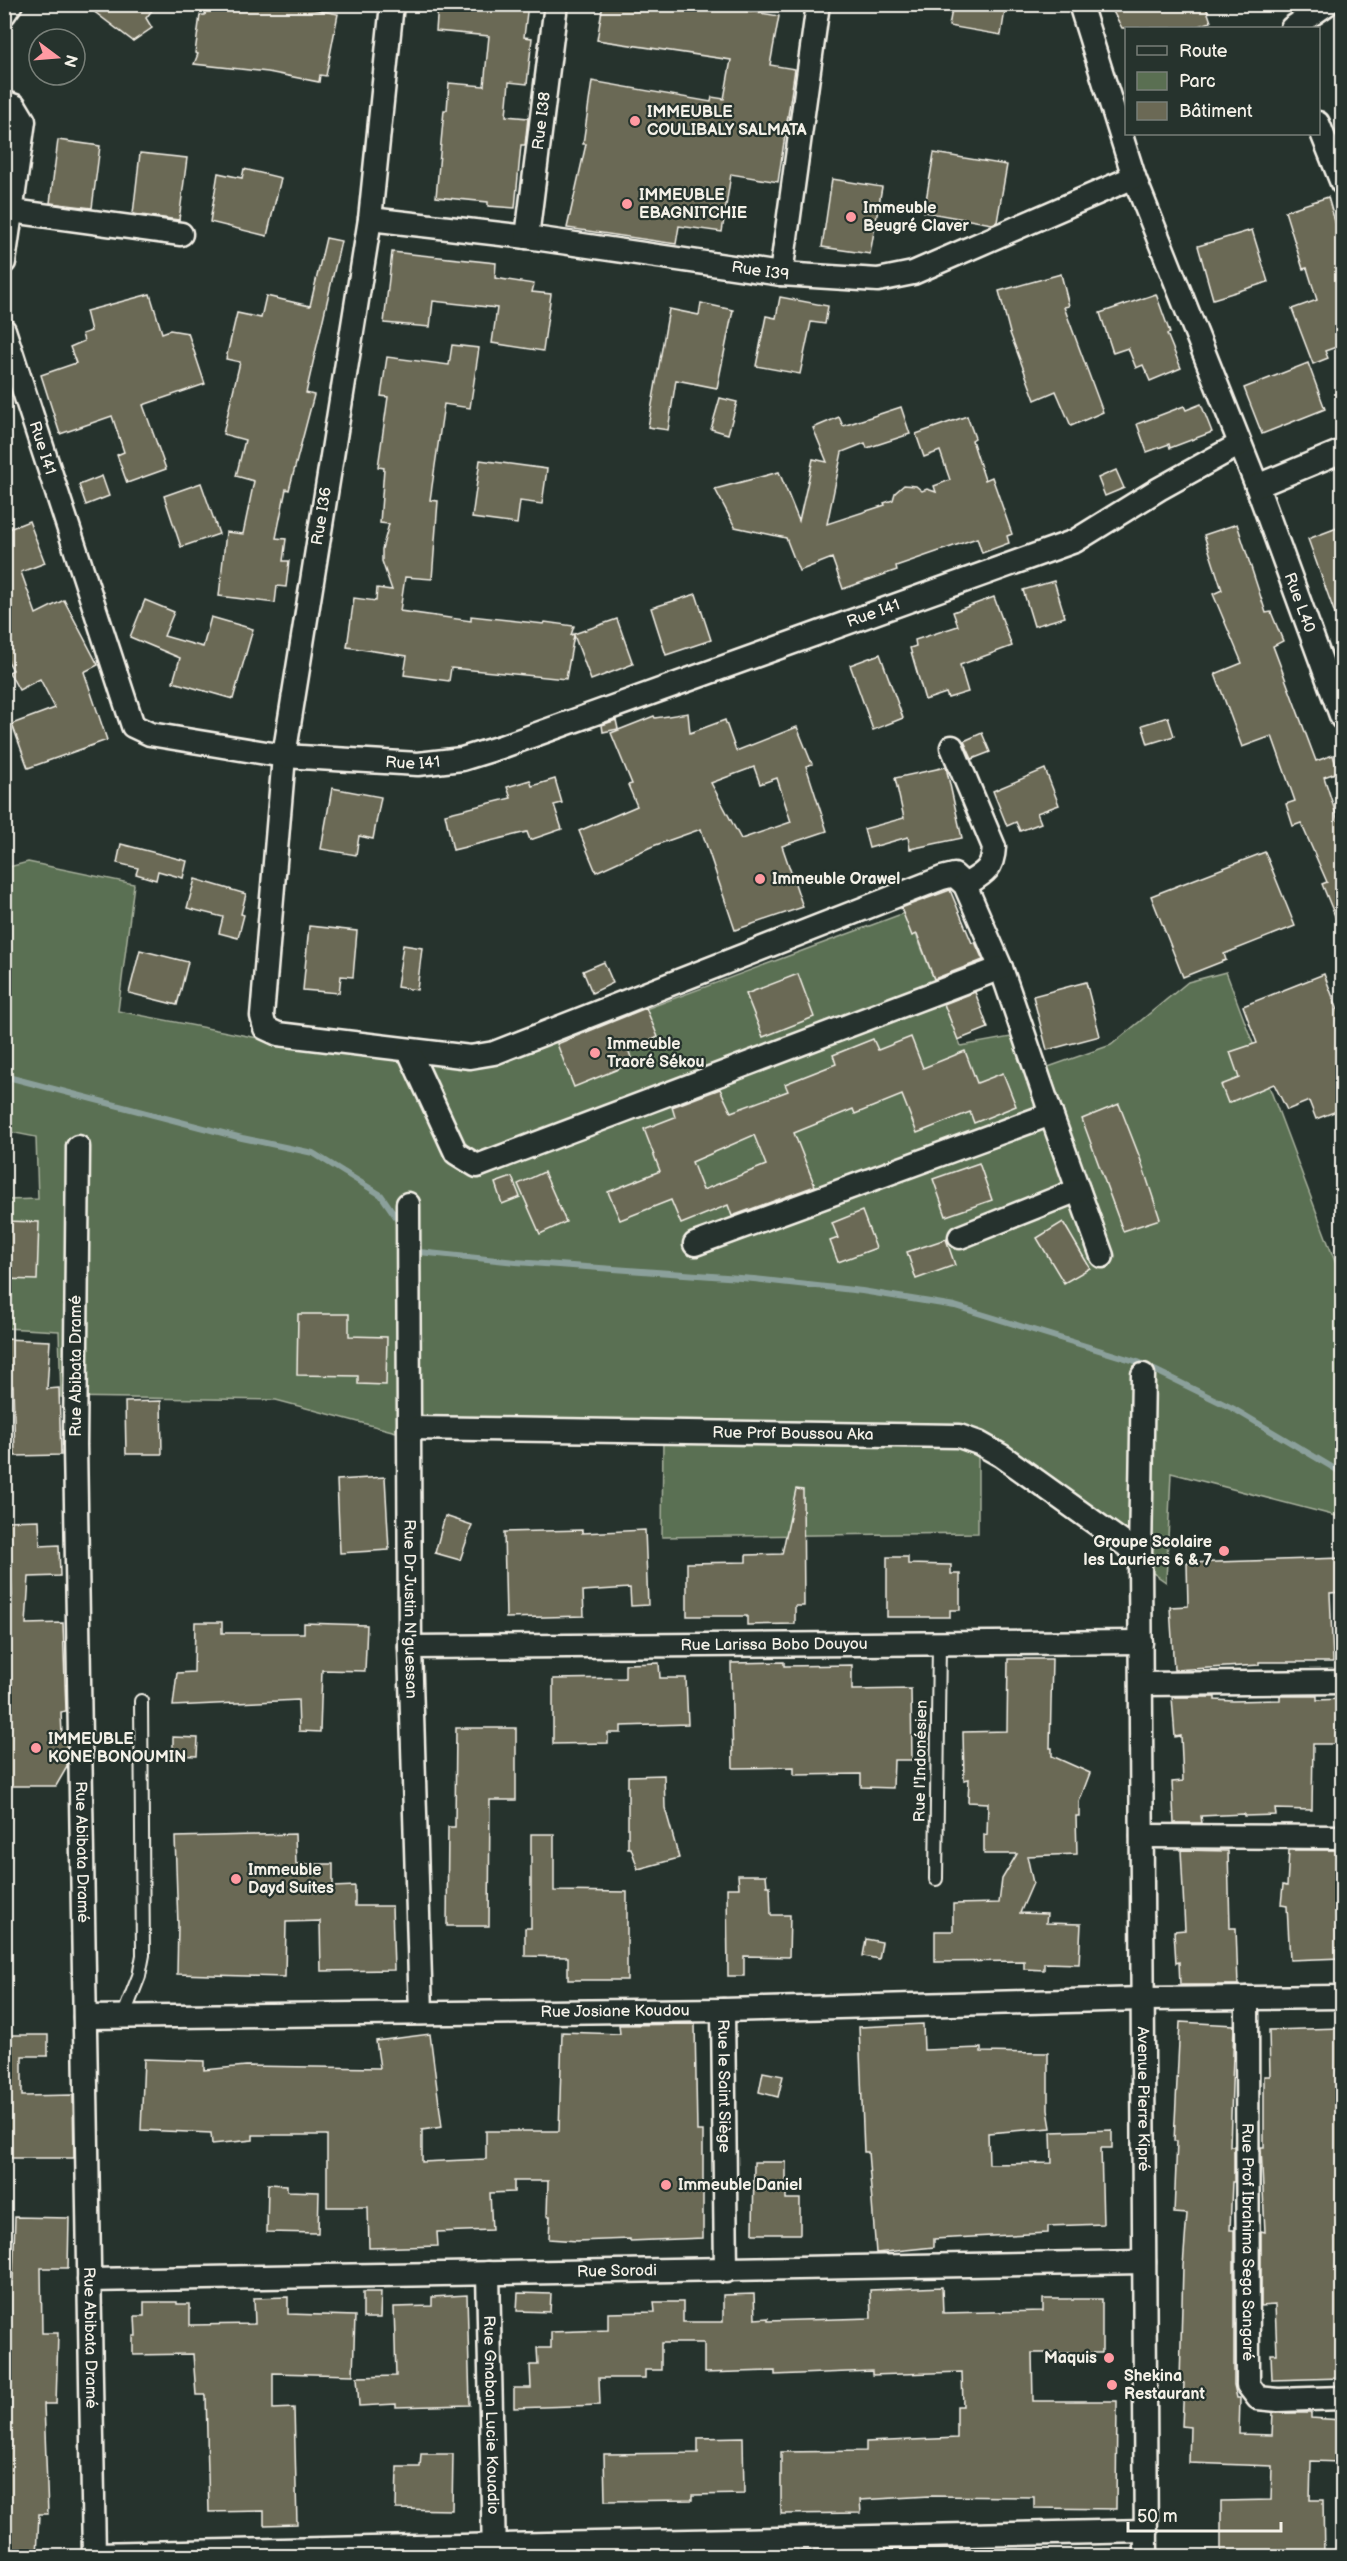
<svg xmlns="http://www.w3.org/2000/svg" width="1347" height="2561" viewBox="0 0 1347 2561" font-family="'Balsamiq Sans',sans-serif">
	<rect width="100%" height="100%" fill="#26332d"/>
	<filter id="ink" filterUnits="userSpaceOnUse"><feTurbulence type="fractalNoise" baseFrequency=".0167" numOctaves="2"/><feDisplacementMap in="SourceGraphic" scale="12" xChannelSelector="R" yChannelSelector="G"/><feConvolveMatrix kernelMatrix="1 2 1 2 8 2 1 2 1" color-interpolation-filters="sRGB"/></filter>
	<g filter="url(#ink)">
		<path fill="#5a6f52" stroke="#a7b09d" stroke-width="1.5" d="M28,862L134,884L118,1011L278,1042L492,1066L907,912L961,1046L1028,1034L1034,1072L1111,1045L1188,982L1226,972L1342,1280V1521L1336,1516L1171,1473L1166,1582L978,1451V1533L662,1537L663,1439L396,1432L276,1400L61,1397L59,1331L5,1328V1200L38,1199L36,1137L5,1131V868Z"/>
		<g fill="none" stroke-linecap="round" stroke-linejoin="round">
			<g stroke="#8ba09b" stroke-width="6">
				<path d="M4,1076L242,1138L313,1153L381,1195L401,1224"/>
				<path d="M415,1245L419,1252L516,1262L754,1279L862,1291L955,1306L1138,1362L1234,1409L1342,1473"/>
			</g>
		</g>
		<g fill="#6b6955" stroke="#f4f1e8" stroke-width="1.5" fill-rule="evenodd">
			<path d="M84,4H157L146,18L152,28L133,41Z"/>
			<path d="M207,4H266L281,7L282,5H292L338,14L326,76L320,75L319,82L268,72L194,64L198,54L195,53L200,15H205Z"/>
			<path d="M438,4H528L524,37L532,38L527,84L509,82L506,116L528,118L525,145H521L515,208L488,206V202L436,197L444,110H447L449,83L484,86L489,36L436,31Z"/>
			<path d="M603,4H705L779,16L770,65L795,69L778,182L731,174L722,232L679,226L676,244L567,228L586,144H583L592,81L711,102L712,97L724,99L731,60L597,40Z"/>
			<path d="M953,4H1006L1001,35L949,26Z"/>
			<path d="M1109,4H1205L1211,22L1192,28H1122Z"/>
			<path d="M58,140L100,146L92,208L50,203Z"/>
			<path d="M140,153L187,158L179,220L133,214Z"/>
			<path d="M934,153L1007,165L997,222L992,224L924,212Z"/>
			<path d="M244,169L281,178L267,236L210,222L218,173L242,178Z"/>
			<path d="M832,179L882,187L870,254L822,247Z"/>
			<path d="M1328,197L1342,246V345L1325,351L1328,358L1313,364L1292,309L1317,300L1307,268L1303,269L1285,211Z"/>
			<path d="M1252,230L1268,282L1213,299L1198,246Z"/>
			<path d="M326,238L341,241L306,393L314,395L289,490L286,489L276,538L286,539L283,561H289L286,587L277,586L275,603L219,596L226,532L243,534L254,481L236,476L245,440L223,434L240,362L226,359L237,313L261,318L266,296L310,306Z"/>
			<path d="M392,252L496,263L495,278L534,284L532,292L551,294L543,351L492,343L497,308L433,301L430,327L384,323Z"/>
			<path d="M1061,274L1069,306L1064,307L1103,412L1071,426L1056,391L1035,400L1010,333L999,291Z"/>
			<path d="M150,294L162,333L170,330L188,333L205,384L143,405L166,469L127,483L117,455L124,452L112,416L60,434L41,375L76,363L70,347L84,341L82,334L91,331L86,311Z"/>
			<path d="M1156,294L1170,333L1167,334L1181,368L1150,381L1143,365L1136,368L1128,348L1113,353L1100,313Z"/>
			<path d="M780,297L828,306L825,324L811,322L800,374L756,366L766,316L776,318Z"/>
			<path d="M701,303L733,310L717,388L676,380L668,430L648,427L669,309L699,315Z"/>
			<path d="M452,345L479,348L470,408L444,404L430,500L438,501L432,579L405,577L400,611L471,621V616L544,624L545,622L574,626L571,635L617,619L633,664L591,680L574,635L566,679L451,668L449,681L404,675L407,656L347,647L354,598L376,601L377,588L392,590L382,561V549L389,524L380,523L384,468L378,467L388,397L381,396L387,357L449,365Z"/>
			<path d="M1308,363L1325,409L1262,434L1244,388Z"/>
			<path d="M720,398L737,402L728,434L711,429Z"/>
			<path d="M1201,404L1212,432L1170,448L1169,444L1147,452L1137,424L1184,406L1186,410Z"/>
			<path d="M901,407L910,434L867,448L865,443L842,452L827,524L885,505L884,503L893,500L895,493L904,485L916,486L922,491L927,489L936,492L934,486L950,480L940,451L924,457L916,434L967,416L975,438L972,440L985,480L992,477L1012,534L1007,536L1009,543L982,553L977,538L896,566L897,570L843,589L832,558L799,571L786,538L735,527L715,489L779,472L799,521L813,459L827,462L813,428L839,417L843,426Z"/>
			<path d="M480,460L547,469L542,504L520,501L517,524L472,518Z"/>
			<path d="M1116,470L1124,488L1105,496L1098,478Z"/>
			<path d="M102,476L109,496L86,505L79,485Z"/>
			<path d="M201,483L219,534L181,547L164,496Z"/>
			<path d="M29,521L45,563L21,572L36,614L64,600L98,665L84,672L107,740L28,768L12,724L55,708L40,679L19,690L9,672L13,670L4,654V531Z"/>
			<path d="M1237,524L1266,613L1271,612L1283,641L1273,646L1316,761L1333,755L1338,772L1324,777L1338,820L1342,818V933L1322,884L1327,882L1301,823L1293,826L1286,804L1295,801L1272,736L1242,747L1215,674L1242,663L1213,594L1222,590L1204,535Z"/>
			<path d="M1337,528L1342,542V627L1340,628L1308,539Z"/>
			<path d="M1054,581L1065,617L1034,626L1023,590Z"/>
			<path d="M696,594L711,640L666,655L651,608Z"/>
			<path d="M994,597L1012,646L960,665L968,692L948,698L946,693L925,700L910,648L916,646L915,640L958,626L953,612Z"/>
			<path d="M145,600L174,612L164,636L203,647L211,617L253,629L233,699L173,682L180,658L130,637Z"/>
			<path d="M880,654L903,718L873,730L850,665Z"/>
			<path d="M688,713L690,733L725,720L736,751L797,727L812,764L806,766L827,831L782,846L803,907L735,930L701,829L653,846L596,872L579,831L637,806L628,785L632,784L611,733L654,716L655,718ZM754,767L760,784L777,778L791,822L741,839L711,783Z"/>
			<path d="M1168,717L1174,736L1148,744L1142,725Z"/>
			<path d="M616,720L618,729L603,732L602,725Z"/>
			<path d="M982,733L990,752L972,759L964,741Z"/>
			<path d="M946,767L962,838L910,849L908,837L869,848L864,829L904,818L895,778Z"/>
			<path d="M1045,769L1059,805L1037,813L1041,823L1020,831L1016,822L1007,826L993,791Z"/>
			<path d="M555,779L562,803L554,805L562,829L530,840L527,832L453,850L445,814L511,798L507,787L530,780L532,786Z"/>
			<path d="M332,788L381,797L373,839L359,836L356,855L321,849Z"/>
			<path d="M121,844L187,861L183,878L158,871L156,880L136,874L138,868L117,863Z"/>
			<path d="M1265,852L1295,926L1224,954L1226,960L1183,977L1151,896Z"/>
			<path d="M195,879L246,894L241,914L244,915L238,938L219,933L223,917L187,908Z"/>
			<path d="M950,890L972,943L975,942L983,960L934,979L917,934L912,936L901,908Z"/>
			<path d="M309,926L357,931L353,977L341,976L339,993L303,990Z"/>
			<path d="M403,945L422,948L417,990L397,987Z"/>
			<path d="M140,950L188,962L177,1005L129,993Z"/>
			<path d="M604,962L613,983L592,993L583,971Z"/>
			<path d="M798,974L814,1017L763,1037L746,994Z"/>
			<path d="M1324,974L1342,1021V1109L1316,1119L1309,1101L1287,1110L1274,1084L1228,1103L1221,1085L1239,1078L1230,1052L1257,1043L1243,1006Z"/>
			<path d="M1086,982L1100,1036L1047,1050L1033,996Z"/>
			<path d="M975,992L988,1028L958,1040L944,1004Z"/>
			<path d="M646,1008L658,1037L628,1049L633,1063L574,1087L557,1044Z"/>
			<path d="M911,1037L923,1068L965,1051L977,1083L1003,1073L1016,1106L974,1123L970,1112L917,1133L902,1095L855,1114L853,1109L794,1133L815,1186L732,1216L728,1205L681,1224L671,1200L620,1220L608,1192L660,1171L644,1129L675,1117L672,1107L720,1089L731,1112L788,1091L785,1084L836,1064L833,1055L873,1039L878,1050ZM754,1135L766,1165L703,1190L692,1162Z"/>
			<path d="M1119,1104L1140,1158L1160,1219L1123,1231L1082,1119Z"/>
			<path d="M979,1163L992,1200L946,1216L933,1179Z"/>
			<path d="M544,1172L566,1222L540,1234L518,1184Z"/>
			<path d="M512,1177L520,1197L502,1204L495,1183Z"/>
			<path d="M862,1211L876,1248L838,1262L830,1241L838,1238L832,1223Z"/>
			<path d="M4,1221L39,1222L37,1280L4,1279Z"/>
			<path d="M1063,1222L1090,1268L1064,1283L1037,1238Z"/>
			<path d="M946,1239L955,1265L916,1279L907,1252Z"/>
			<path d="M298,1314H349V1336L387,1337L386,1385L358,1384V1376L297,1375Z"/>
			<path d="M4,1339L50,1341L47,1389L59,1388L61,1455L15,1456L13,1386H4Z"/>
			<path d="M161,1401L162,1454H126L125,1402Z"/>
			<path d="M385,1477L389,1550L340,1553L337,1480Z"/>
			<path d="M796,1489L803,1490L804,1606H795V1624L747,1625V1616H687V1563L746,1562V1555L782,1554Z"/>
			<path d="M445,1516L472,1525L460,1560L435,1553Z"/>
			<path d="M39,1520L40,1546L59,1545L60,1576L29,1577L26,1624L63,1623L66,1711L61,1712L62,1735H66L67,1767L56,1786H4V1595L12,1596L10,1550H6L5,1521Z"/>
			<path d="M582,1530V1533L645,1530L648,1605L631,1606L630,1588L583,1591L584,1616L506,1618L504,1532Z"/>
			<path d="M887,1557H908V1564L951,1565V1574H960V1610H950V1617H887Z"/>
			<path d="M1342,1558V1592L1330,1593L1333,1662H1259V1665L1174,1670L1170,1607L1188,1606L1187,1563Z"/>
			<path d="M195,1622H222V1633H304V1623L367,1625L365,1671L322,1670L320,1732L299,1731L298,1700L173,1706L177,1673L194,1672Z"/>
			<path d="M1008,1659H1052L1050,1748H1052V1756L1090,1773L1079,1802V1816H1076L1077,1854L1027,1856L1033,1883L1020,1913L1047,1914L1046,1923L1081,1924L1079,1964L1044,1963V1970L1024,1969V1961L935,1962V1931H953V1904L999,1903L1002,1879L1017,1854H984V1834L987,1835L988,1803L968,1802L969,1779L964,1780L963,1732L1007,1731Z"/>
			<path d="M784,1662V1666L852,1665V1690L911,1689L912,1760H894L893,1788L861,1787V1774L794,1775V1767L733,1768L731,1663Z"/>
			<path d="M659,1663L660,1678H686L688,1724L621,1726V1733H608V1743L553,1744V1679L625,1678V1664Z"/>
			<path d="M1280,1696H1317V1700L1342,1699V1744H1313L1312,1810L1275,1809L1276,1815L1244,1816V1814L1201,1816L1202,1823H1174L1172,1782L1183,1781L1181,1736L1175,1737L1172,1697H1215V1700L1233,1701L1280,1700Z"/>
			<path d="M456,1728H516V1800H490L489,1926H447L448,1827H455Z"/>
			<path d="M173,1737L198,1738L197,1756L173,1755Z"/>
			<path d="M664,1775L665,1808L679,1858L638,1869L631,1848H628V1776Z"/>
			<path d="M295,1834L296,1864H333V1887L355,1886V1906H392L394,1970L321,1971L320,1921L286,1922L285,1977L177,1974L178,1925L175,1837Z"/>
			<path d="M531,1834H554V1891L627,1892V1980H568V1957L525,1956V1928H531Z"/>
			<path d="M1181,1850L1228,1851L1230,1928H1236L1238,1985H1180L1179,1962L1176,1963L1174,1931L1185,1930Z"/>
			<path d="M1289,1850H1342V1958L1290,1960L1287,1906L1281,1905L1283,1885L1287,1886Z"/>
			<path d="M738,1875H766L767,1886H770L771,1915H790L789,1957L744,1956V1976H728L727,1888H739Z"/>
			<path d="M866,1939L882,1942L879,1959L863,1956Z"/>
			<path d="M1180,2022L1234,2025L1230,2146H1234V2182H1232L1230,2230H1234V2385L1237,2398H1240L1239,2434L1272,2435L1273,2413H1311V2418L1342,2420L1340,2462L1311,2461L1310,2500H1323L1324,2556H1221V2501L1271,2500L1272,2466L1189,2463L1190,2427L1182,2426L1184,2383L1180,2382L1183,2266L1187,2214L1174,2213L1177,2141H1174Z"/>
			<path d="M695,2024L697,2131H703V2238L630,2241V2239L577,2241L549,2239L550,2216H547L548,2181H514V2192L490,2193L492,2230L437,2232L438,2246L369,2248L368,2207H327V2135H253V2140L212,2144L211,2133L141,2130L144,2059L204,2061V2070L246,2066L380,2068L376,2041L430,2034L442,2127L422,2130V2162L486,2159V2131H559L562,2032L620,2034L619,2025Z"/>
			<path d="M923,2024L924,2050L981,2048V2052L1048,2053V2110L1051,2128L988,2133L989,2164L1052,2163L1051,2132L1112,2130V2148H1101L1103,2224L1048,2226V2233L934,2239V2247L876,2253L868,2152H864L859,2027Z"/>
			<path d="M1342,2028V2378L1272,2380L1271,2354H1277L1275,2305L1261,2306V2231L1265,2232L1261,2147H1264V2076H1270L1269,2030Z"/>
			<path d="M4,2035H48V2056H22V2096L73,2095L74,2158H4Z"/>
			<path d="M763,2072L783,2076L778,2097L759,2092Z"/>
			<path d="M754,2162H786V2199H800V2234H753Z"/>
			<path d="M268,2184L287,2185V2191L319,2192L318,2233L267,2232Z"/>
			<path d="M15,2217L69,2218L68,2268H41L42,2333H58L56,2404H44L48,2514H39L37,2556H4V2280H13Z"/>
			<path d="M942,2287L943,2313L1043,2311V2299H1102V2353H1032L1033,2401H1117L1116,2509L1034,2508V2497L930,2496L860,2500L861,2513L781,2514V2452L866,2451V2442L957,2438V2406H963L962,2372L872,2375V2371L775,2375V2371L704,2373V2343H661V2370H645V2378H599L600,2405L514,2408V2388H531L530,2365H538L537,2348H551V2332L608,2330V2313L655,2312L654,2302H683V2322H723V2295L754,2294L755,2319L768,2318V2321L871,2318L870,2290Z"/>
			<path d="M363,2292H381L380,2318H363Z"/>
			<path d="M518,2293L551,2294L550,2312L517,2311Z"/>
			<path d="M467,2295L470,2405L396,2407V2404L359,2406L357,2377L396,2376L394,2307L432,2306V2297Z"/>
			<path d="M288,2297V2314L355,2316L353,2375L273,2373V2409L294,2408L297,2524L264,2525V2511L209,2512L206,2395H196L193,2354L133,2355V2336H136L135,2316H144V2302H177V2304H190V2325L255,2324L254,2298Z"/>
			<path d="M743,2437L744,2494L692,2495V2500L605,2501L604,2454L698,2453V2438Z"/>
			<path d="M421,2454H453L452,2510L396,2509L397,2467H420Z"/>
		</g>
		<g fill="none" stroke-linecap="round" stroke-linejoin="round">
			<defs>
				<g id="service">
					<path d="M936,1879L939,1644"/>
					<path d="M123,2017L139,1976L143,1955L141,1701"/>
				</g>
				<g id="minor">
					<path d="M392,4L370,219L284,756L262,1016L265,1028L278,1034L470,1057L494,1053L942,878L954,875L965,885L1001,968L1051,1114L695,1244"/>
					<path id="s1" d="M1080,4L1134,177L1257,486L1342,718"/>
					<path d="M4,14L11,4"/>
					<path d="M1292,28L1327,4"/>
					<path d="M4,102L15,106L24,121L4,262"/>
					<path d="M1318,123L1342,183"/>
					<path d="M12,211L181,234"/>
					<path id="s2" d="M370,219L527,237L781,274L878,280L913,273L1134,177"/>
					<path id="s3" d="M527,237L556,4"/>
					<path d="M781,274L818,4"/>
					<path id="s4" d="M4,330L133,726L150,734L284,756L418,764L462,759L501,747L1075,541L1159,489L1240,444"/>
					<path d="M1257,486L1342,451"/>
					<path d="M952,747L994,847C993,870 983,874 965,885"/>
					<path d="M409,1051L456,1153L477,1166L1001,968"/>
					<path d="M1051,1114L1102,1256"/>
					<path id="s5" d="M78,1147L75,1445L94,2556"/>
					<path id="s6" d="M408,1204L410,1647L421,2013"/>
					<path d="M960,1237L1078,1190"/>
					<path id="s7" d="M1143,1375L1140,1555L1146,2556"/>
					<path id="s8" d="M409,1428L959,1436L979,1443L1002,1456L1140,1555"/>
					<path id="s9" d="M410,1647L1141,1642"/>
					<path d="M1141,1684L1342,1682"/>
					<path d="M1142,1836L1342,1837"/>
					<path id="s10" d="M1247,1998L1248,2385L1258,2398L1278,2400L1342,2398"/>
					<path id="s11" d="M723,2010L726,2271"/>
					<path id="s12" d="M85,2017L723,2010L1143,1999L1342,1997"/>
					<path id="s13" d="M488,2273L494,2556"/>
					<path id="s14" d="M89,2280L1144,2262"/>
					<path d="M94,2554L1146,2531"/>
				</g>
			</defs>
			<use href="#service" stroke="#f4f1e8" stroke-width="16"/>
			<use href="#minor" stroke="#f4f1e8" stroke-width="27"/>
			<use href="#service" stroke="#26332d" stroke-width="12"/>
			<use href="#minor" stroke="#26332d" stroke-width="22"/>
		</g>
	</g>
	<g fill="#ff9aa2" stroke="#26332d" stroke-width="2">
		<circle cx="635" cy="121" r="6"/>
		<circle cx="627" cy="204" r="6"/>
		<circle cx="851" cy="217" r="6"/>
		<circle cx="760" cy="879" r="6"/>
		<circle cx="595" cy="1053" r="6"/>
		<circle cx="1224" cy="1551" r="6"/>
		<circle cx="36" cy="1748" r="6"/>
		<circle cx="236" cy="1879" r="6"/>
		<circle cx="666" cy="2185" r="6"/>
		<circle cx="1109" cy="2358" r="6"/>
		<circle cx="1112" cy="2385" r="6"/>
	</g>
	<g text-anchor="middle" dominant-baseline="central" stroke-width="4.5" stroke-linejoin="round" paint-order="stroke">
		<g font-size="16" font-weight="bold" fill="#f4f1e8" stroke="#26332d" text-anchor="start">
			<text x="647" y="112">IMMEUBLE<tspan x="647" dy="18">COULIBALY SALMATA</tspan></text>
			<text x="639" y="195">IMMEUBLE<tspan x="639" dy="18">EBAGNITCHIE</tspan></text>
			<text x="863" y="208">Immeuble<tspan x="863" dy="18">Beugré Claver</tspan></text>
			<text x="772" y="879">Immeuble Orawel</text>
			<text x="607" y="1044">Immeuble<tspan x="607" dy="18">Traoré Sékou</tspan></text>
			<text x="1212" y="1542" text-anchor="end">Groupe Scolaire<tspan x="1212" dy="18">les Lauriers 6 &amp; 7</tspan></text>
			<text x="48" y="1739">IMMEUBLE<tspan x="48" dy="18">KONE BONOUMIN</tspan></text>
			<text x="248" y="1870">Immeuble<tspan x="248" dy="18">Dayd Suites</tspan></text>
			<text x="678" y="2185">Immeuble Daniel</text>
			<text x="1097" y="2358" text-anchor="end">Maquis</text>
			<text x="1124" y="2376">Shekina<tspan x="1124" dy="18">Restaurant</tspan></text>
		</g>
		<g font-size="16" fill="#f4f1e8" stroke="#26332d">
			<text stroke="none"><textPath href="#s3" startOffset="117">Rue I38</textPath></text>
			<text stroke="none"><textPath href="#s2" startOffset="394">Rue I39</textPath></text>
			<text stroke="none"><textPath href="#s4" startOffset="124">Rue I41</textPath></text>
			<text transform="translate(322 516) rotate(-81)">Rue I36</text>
			<text stroke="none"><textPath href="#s1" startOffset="638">Rue L40</textPath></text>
			<text stroke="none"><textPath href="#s4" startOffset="1186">Rue I41</textPath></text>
			<text stroke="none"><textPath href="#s4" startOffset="700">Rue I41</textPath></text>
			<text transform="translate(76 1366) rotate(-90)">Rue Abibata Dramé</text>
			<text stroke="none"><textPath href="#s8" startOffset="384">Rue Prof Boussou Aka</textPath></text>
			<text stroke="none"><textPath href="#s6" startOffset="405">Rue Dr Justin N'guessan</textPath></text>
			<text stroke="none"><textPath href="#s9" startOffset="364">Rue Larissa Bobo Douyou</textPath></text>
			<text transform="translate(921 1761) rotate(-89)">Rue l'Indonésien</text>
			<text stroke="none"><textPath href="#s5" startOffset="705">Rue Abibata Dramé</textPath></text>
			<text stroke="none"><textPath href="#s12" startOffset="530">Rue Josiane Koudou</textPath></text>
			<text stroke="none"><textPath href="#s11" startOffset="76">Rue le Saint Siège</textPath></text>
			<text stroke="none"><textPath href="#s7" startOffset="724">Avenue Pierre Kipré</textPath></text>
			<text stroke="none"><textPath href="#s10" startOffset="244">Rue Prof Ibrahima Sega Sangaré</textPath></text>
			<text stroke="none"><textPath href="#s14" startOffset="528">Rue Sorodi</textPath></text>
			<text stroke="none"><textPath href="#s5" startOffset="1191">Rue Abibata Dramé</textPath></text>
			<text stroke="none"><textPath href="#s13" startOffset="142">Rue Gnaban Lucie Kouadio</textPath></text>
		</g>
	</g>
	<rect width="1347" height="2561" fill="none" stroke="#26332d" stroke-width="24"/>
	<rect x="12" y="12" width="1323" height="2537" fill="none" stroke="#f4f1e8" stroke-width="2" filter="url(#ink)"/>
	<rect x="1125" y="27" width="195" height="108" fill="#26332d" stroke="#787f78" stroke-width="1.5"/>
	<rect x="1137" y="46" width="30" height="9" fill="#26332d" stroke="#787f78" stroke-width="1.5"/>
	<text x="1179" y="57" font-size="18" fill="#f4f1e8">Route</text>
	<rect x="1137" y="72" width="30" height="18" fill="#5a6f52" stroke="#787f78" stroke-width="1.5"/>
	<text x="1179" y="87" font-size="18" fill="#f4f1e8">Parc</text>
	<rect x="1137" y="102" width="30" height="18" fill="#6b6955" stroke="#787f78" stroke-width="1.5"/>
	<text x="1179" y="117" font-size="18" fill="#f4f1e8">Bâtiment</text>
	<g transform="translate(57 57) rotate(106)"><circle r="28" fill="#26332d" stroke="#787f78" stroke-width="1.5"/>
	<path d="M0-4.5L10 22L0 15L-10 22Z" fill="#ff9aa2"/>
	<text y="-9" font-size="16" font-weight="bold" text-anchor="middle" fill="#f4f1e8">N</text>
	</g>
	<path d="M1128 2522v9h153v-9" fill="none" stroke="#f4f1e8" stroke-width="3"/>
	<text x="1137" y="2522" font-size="18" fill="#f4f1e8" stroke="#26332d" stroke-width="4.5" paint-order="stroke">50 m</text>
</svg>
